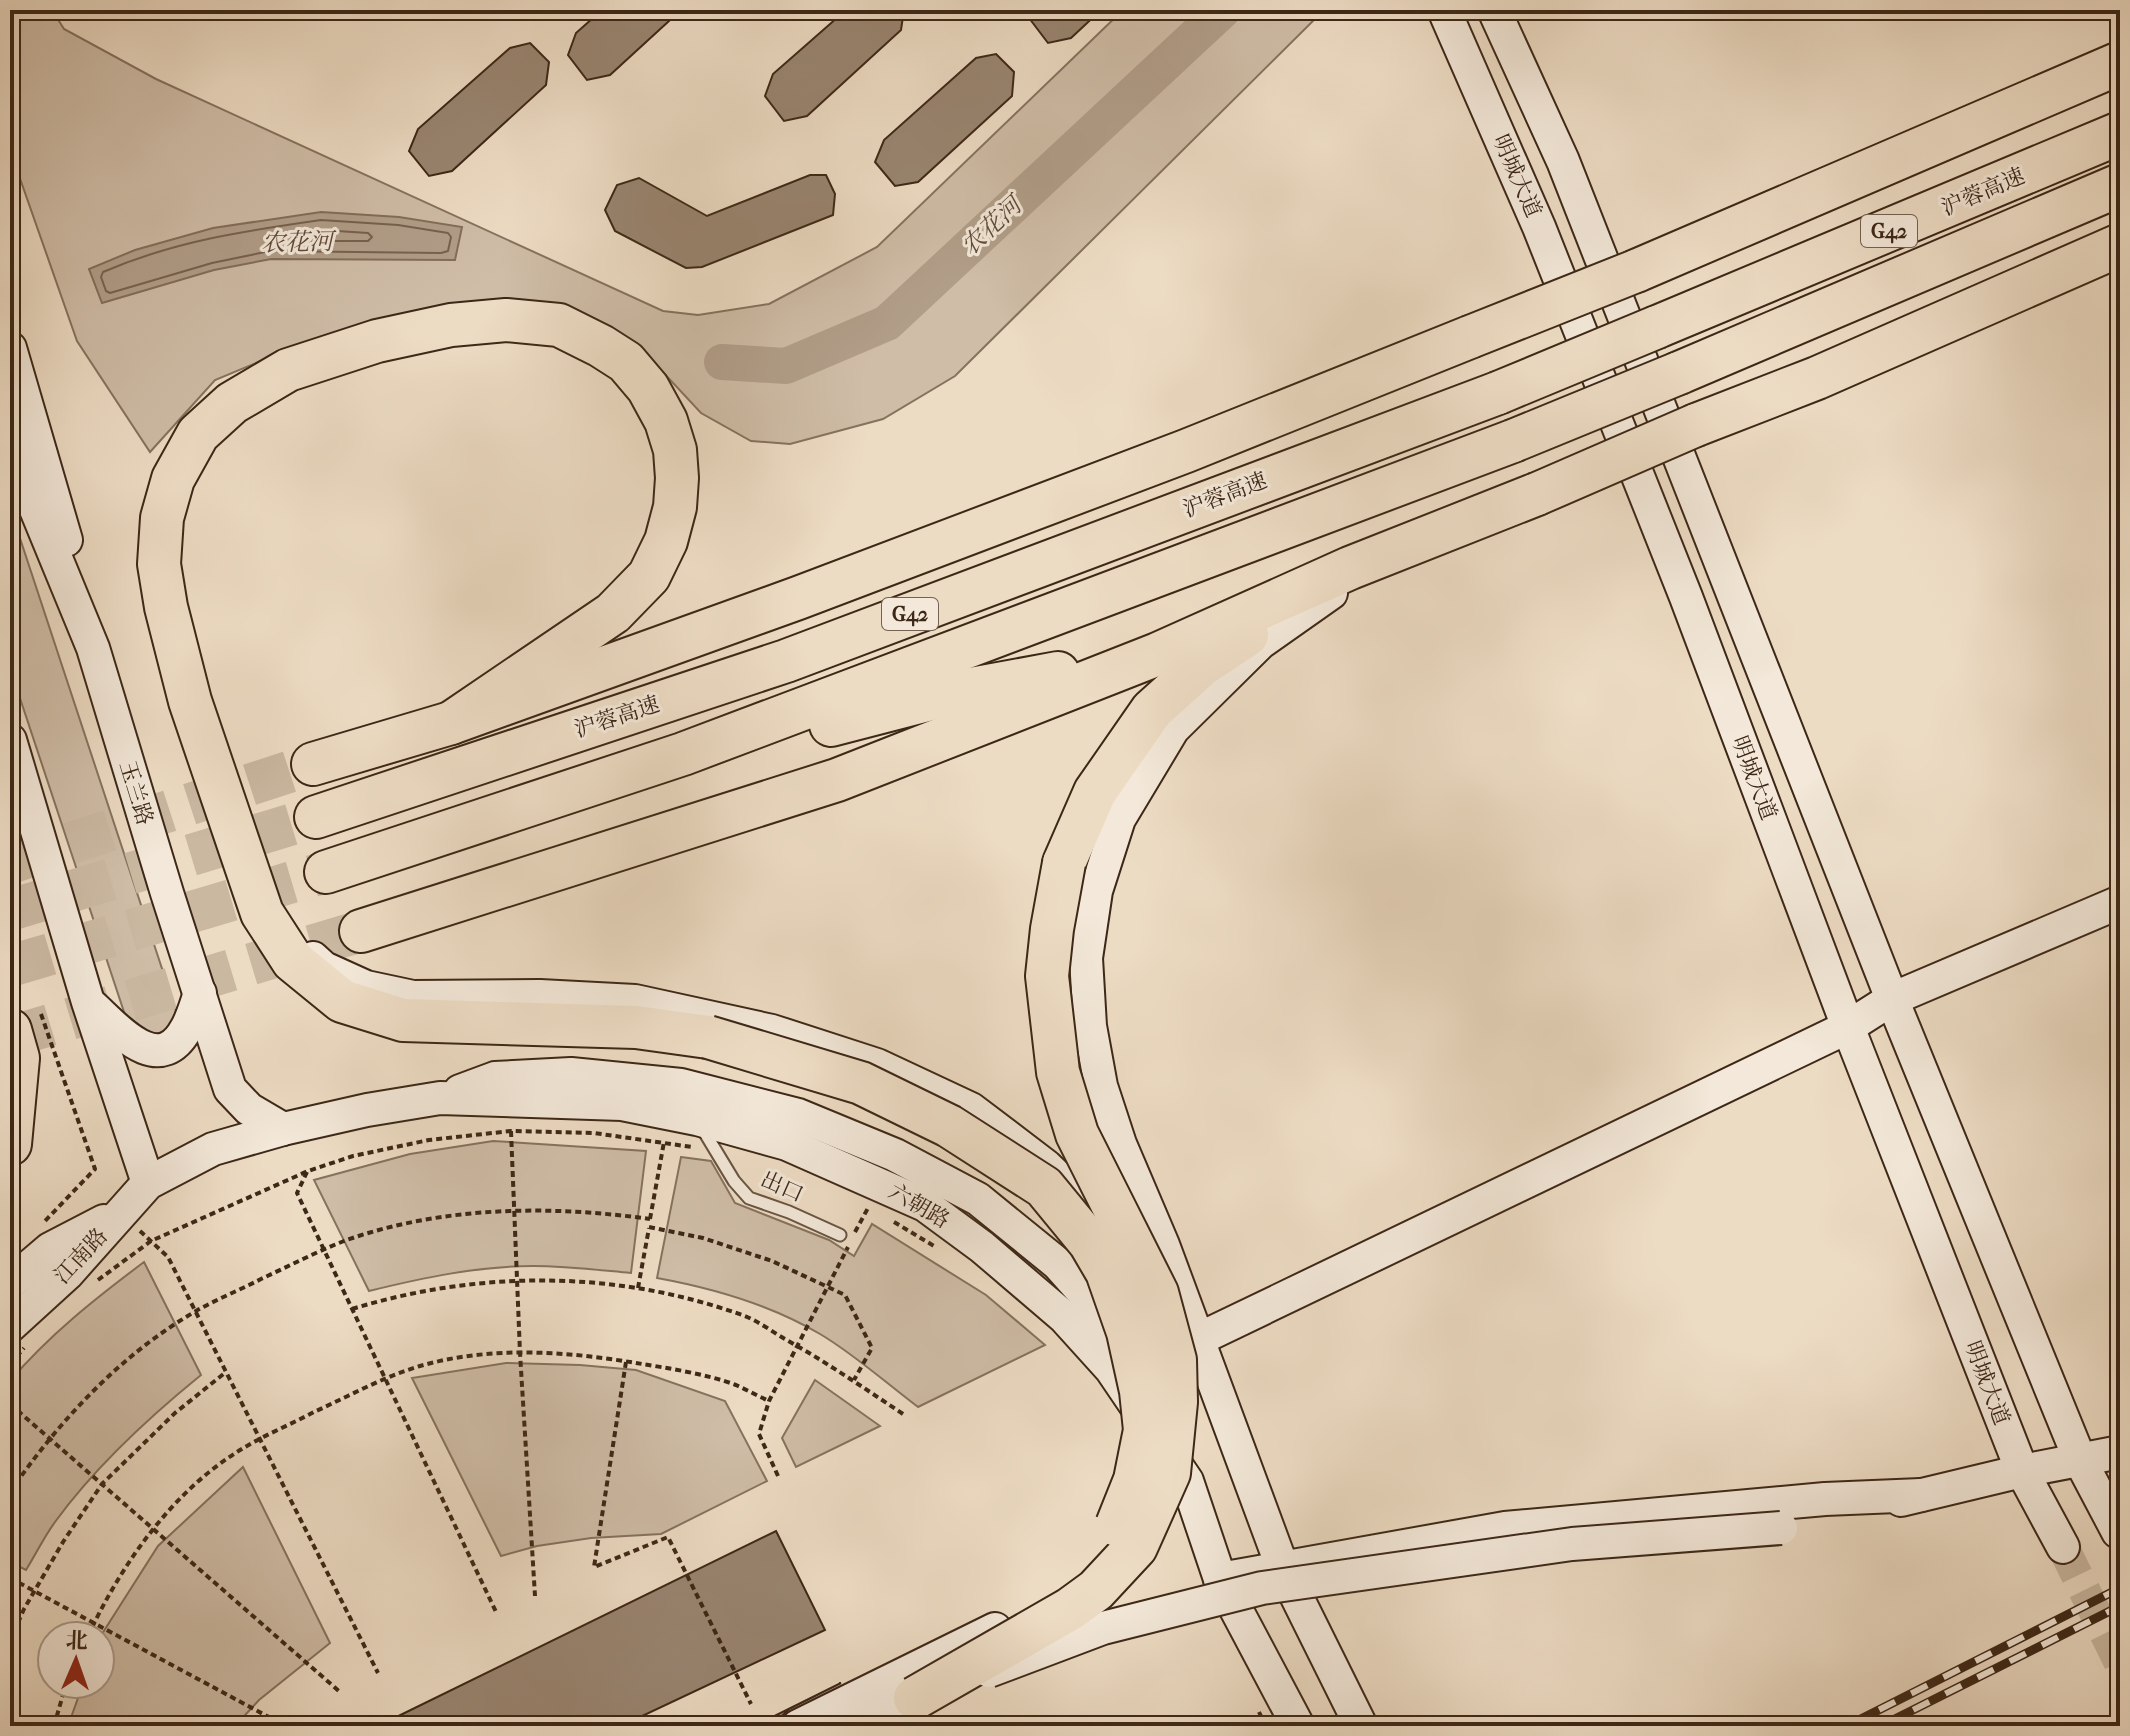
<svg xmlns="http://www.w3.org/2000/svg" width="2130" height="1736" viewBox="0 0 2130 1736" font-family="'IM FELL French Canon','Noto Serif SC',serif">
	<rect width="100%" height="100%" fill="#eddcc4"/>
	<filter id="stains"><feTurbulence type="fractalNoise" baseFrequency=".0025" numOctaves="4"/><feColorMatrix values="0 0 0 0 .2 0 0 0 0 .09 0 0 0 0 .02 0 0 0 .5 -.17"/></filter>
	<radialGradient id="worn" r=".72"><stop offset=".6" stop-color="#630" stop-opacity="0"/><stop offset="1" stop-color="#630" stop-opacity=".3"/></radialGradient>
	<g fill="#cfbda7" stroke="#86725f" stroke-width="2">
		<path d="M10,10H52L64,29L156,79L663,311L698,315L769,304L877,247L1123,10H1324L955,376L883,419L790,444L751,441L701,413L661,370L586,327L297,346L215,380L150,452L77,341L10,150Z"/>
		<path d="M10,508L176,1011L169,1031L146,1036L127,1021L10,668Z"/>
		<path d="M493,1141L646,1151L631,1273C598,1270 565,1266 533,1266C478,1266 422,1278 369,1291L314,1180L410,1154Z"/>
		<path d="M681,1157L711,1161L735,1203L829,1240L854,1256L872,1224L986,1295L1045,1345L918,1407C886,1383 854,1354 820,1334C771,1305 712,1288 657,1278Z"/>
		<path d="M144,1262L201,1375C148,1418 95,1467 55,1522C44,1537 36,1554 26,1570L10,1562V1381C49,1335 96,1298 144,1262Z"/>
		<path d="M506,1363L580,1365L636,1370L725,1401L767,1481L661,1534L591,1538L537,1546L501,1556L412,1378Z"/>
		<path d="M815,1380L880,1426L796,1467L782,1438Z"/>
		<path d="M243,1467L330,1643L259,1700L235,1726H68L83,1684H100V1637L158,1546Z"/>
	</g>
	<path fill="#b19e89" stroke="#836e5b" stroke-width="2" d="M321,212L399,217L462,227L455,260L271,259L214,270L102,303L89,269L135,250L213,228Z"/>
	<g fill="none" stroke-linecap="round" stroke-linejoin="round">
		<g stroke="#776250" stroke-width="2">
			<path d="M321,220L398,225L448,233L451,237L448,251L441,253L270,251L212,263L110,293L106,291L101,277L103,272C175,241 244,231 321,220Z"/>
			<path d="M322,230L368,233L372,237L368,241H302L299,238L301,233Z"/>
		</g>
		<path stroke="#b19e89" stroke-width="36" d="M722,362L786,366L887,323L1223,10"/>
	</g>
	<g fill="#998571" stroke="#3d2717" stroke-width="2">
		<path d="M602,10H681L610,75L587,80L568,55L576,33Z"/>
		<path d="M846,10H904L901,30L807,116L784,121L765,96L773,74Z"/>
		<path d="M1023,10H1101L1071,38L1048,43Z"/>
		<path d="M530,43L549,62L546,85L452,171L429,176L409,151L418,129L510,48Z"/>
		<path d="M996,54L1014,72L1012,96L918,182L895,186L875,162L884,140L976,58Z"/>
		<path d="M810,175H826L835,194L833,215L702,267L686,268L615,231L605,210L617,185L639,178L707,216Z"/>
		<path d="M776,1531L825,1630L621,1726H378Z"/>
		<path d="M841,1683L789,1709L782,1716L779,1726H754Z"/>
	</g>
	<g fill="none" stroke-linecap="round" stroke-linejoin="round">
		<path stroke="#cab8a1" stroke-width="32" stroke-dasharray="32 16" stroke-linecap="butt" d="M2063,1547L2120,1663"/>
		<g stroke="#cab8a1" stroke-width="42" stroke-dasharray="42 21" stroke-linecap="butt">
			<path d="M10,863L313,764"/>
			<path d="M10,910L316,817"/>
			<path d="M10,966L326,872"/>
			<path d="M10,1037L361,931"/>
		</g>
		<defs>
			<path id="lane" d="M702,1128L734,1181L749,1198L789,1212L840,1235"/>
			<g id="secondary">
				<path d="M1444,10L1539,227L1686,597L1848,1027L2022,1471L2063,1547"/>
				<path d="M1494,10L1563,161L1892,999L2080,1460L2118,1532"/>
				<path d="M10,348L66,540"/>
				<path d="M10,439L23,478L93,648L167,893L230,1089L249,1109L283,1129"/>
				<path d="M1331,593L1260,643L1173,729L1119,819L1096,891L1086,958L1090,1026L1101,1086L1120,1144L1163,1245L1283,1569L1361,1726"/>
				<path d="M10,740L88,1002L148,1183"/>
				<path d="M313,958L324,968L366,987L413,997L540,996L635,1001L772,1031L877,1065L971,1109L1046,1166L1093,1211L1112,1248"/>
				<path d="M90,1004C115,1026 158,1080 186,1029C192,1019 196,1005 200,993"/>
				<path d="M460,1091L495,1078L571,1074L681,1085L798,1115L895,1155L978,1199L1058,1264L1108,1320L1119,1345"/>
				<path d="M10,1283L50,1249L104,1221"/>
				<path d="M10,1326L67,1274L148,1183L213,1149L283,1129L367,1110L440,1098L622,1104L697,1119L787,1144L925,1205L982,1247L1064,1317L1111,1369L1187,1481L1220,1579L1298,1726"/>
				<path d="M1199,1339L1848,1027L1892,999L2120,902"/>
				<path d="M1901,1500L2022,1471L2120,1452"/>
				<path d="M1220,1579L1505,1528L1825,1499L1921,1495"/>
				<path d="M798,1726L995,1629"/>
				<path d="M859,1726L915,1698"/>
			</g>
			<g id="highway">
				<path d="M1636,271L2120,63"/>
				<path d="M1657,327L2120,133"/>
				<path d="M1679,373L2120,185"/>
				<path d="M1696,425L1817,378L2120,245"/>
				<path d="M451,723L613,613L649,576L666,541L675,507L677,478L675,450L666,421L648,388L626,362L601,346L559,325L506,320L451,325L377,341L288,370L232,403L198,434L173,479L162,518L159,564L166,607L190,701L262,913L293,961L342,1001L403,1020L636,1027L708,1037"/>
				<path d="M831,725L966,690L1058,673"/>
				<path d="M313,764L451,723L798,598L1186,451L1470,337"/>
				<path d="M316,817L786,661L1498,393"/>
				<path d="M1064,863L1095,792L1152,710L1202,665L1247,635"/>
				<path d="M326,872L683,754L1513,441"/>
				<path d="M361,931L837,780L1158,654L1350,568L1537,494"/>
				<path d="M10,1030L18,1058L10,1144"/>
			</g>
		</defs>
		<use href="#lane" stroke="#695442" stroke-width="15"/>
		<use href="#secondary" stroke="#3d2717" stroke-width="36"/>
		<use href="#highway" stroke="#3d2717" stroke-width="46"/>
		<g stroke="#3d2717" stroke-width="4" stroke-dasharray="6 4" stroke-linecap="butt">
			<path d="M41,1014L95,1169L45,1221"/>
			<path d="M511,1131L520,1353L535,1596"/>
			<path d="M307,1172L297,1193L497,1614"/>
			<path d="M650,1219L664,1142"/>
			<path d="M894,1222L934,1246"/>
			<path d="M649,1227L703,1238L772,1261L845,1295L872,1348L854,1380"/>
			<path d="M140,1231L168,1257L378,1673"/>
			<path d="M855,1232L868,1208"/>
			<path d="M98,1280L151,1241L308,1171L353,1156L429,1140L511,1131L594,1133L692,1147"/>
			<path d="M638,1288L649,1228"/>
			<path d="M352,1309C479,1270 617,1270 742,1315C757,1320 771,1331 785,1339C826,1362 864,1388 903,1414"/>
			<path d="M626,1362L594,1567L668,1537L751,1704"/>
			<path d="M10,1364L24,1348"/>
			<path d="M10,1404L340,1692"/>
			<path d="M778,1476L759,1434L769,1401L848,1247"/>
			<path d="M10,1492C59,1421 120,1355 196,1311C217,1299 240,1290 261,1279C289,1266 316,1252 344,1241C441,1206 549,1205 650,1219"/>
			<path d="M10,1578L278,1722L279,1726"/>
			<path d="M88,1636C120,1567 169,1496 234,1454C259,1437 288,1426 314,1412C349,1396 383,1377 420,1366C489,1346 565,1351 636,1363C667,1368 707,1374 736,1385C747,1390 758,1396 769,1401"/>
			<path d="M10,1641L24,1609L63,1542L102,1484L175,1413L226,1372"/>
			<path d="M1259,1712L1265,1725"/>
			<path d="M54,1726L66,1684"/>
		</g>
		<use href="#lane" stroke="#f3e8d9" stroke-width="11"/>
		<use href="#secondary" stroke="#f3e8d9" stroke-width="32"/>
		<use href="#highway" stroke="#eddcc4" stroke-width="42"/>
		<defs>
			<g id="rail">
				<path d="M1847,1726L2120,1588"/>
				<path d="M1881,1726L2120,1606"/>
			</g>
		</defs>
		<use href="#rail" stroke="#3d2717" stroke-width="9"/>
		<use href="#rail" stroke="#f3e8d9" stroke-width="6" stroke-dasharray="18" stroke-linecap="butt"/>
		<defs>
			<path id="secondary-bridge" d="M989,1671L1103,1628L1262,1588L1572,1544L1781,1528"/>
			<g id="highway-bridge">
				<path d="M1470,337L1636,271"/>
				<path d="M1498,393L1657,327"/>
				<path d="M1513,441L1679,373"/>
				<path d="M1537,494L1696,425"/>
				<path d="M708,1037L861,1083L949,1126L1044,1187L1090,1243L1107,1272L1128,1332L1141,1391L1145,1430L1135,1480L1117,1525"/>
				<path d="M915,1698L1070,1609L1096,1590L1136,1547L1169,1473L1176,1402L1175,1360L1157,1293L1077,1134L1058,1072L1047,976L1052,929L1064,863"/>
			</g>
		</defs>
		<use href="#secondary-bridge" stroke="#3d2717" stroke-width="36" stroke-linecap="butt"/>
		<use href="#highway-bridge" stroke="#3d2717" stroke-width="46" stroke-linecap="butt"/>
		<use href="#secondary-bridge" stroke="#f3e8d9" stroke-width="32"/>
		<use href="#highway-bridge" stroke="#eddcc4" stroke-width="42"/>
	</g>
	<g text-anchor="middle" dominant-baseline="central" stroke-width="6" stroke-linejoin="round" paint-order="stroke">
		<g fill="#f3e8d9" stroke="#746151" stroke-width="2">
			<rect x="1861" y="215" width="56" height="32" rx="6"/>
			<rect x="882" y="598" width="56" height="32" rx="6"/>
		</g>
		<g font-size="20" font-weight="bold" fill="#3d2717">
			<text x="1889" y="231">G42</text>
			<text x="910" y="614">G42</text>
		</g>
		<g font-size="22" fill="#3d2717" stroke="#f3e8d9">
			<text transform="translate(1517 176) rotate(66)">明城大道</text>
			<text transform="translate(1983 192) rotate(-23)">沪蓉高速</text>
			<text transform="translate(1225 495) rotate(-21)">沪蓉高速</text>
			<text transform="translate(617 717) rotate(-18)">沪蓉高速</text>
			<text transform="translate(1754 778) rotate(69)">明城大道</text>
			<text transform="translate(136 793) rotate(73)">玉兰路</text>
			<text transform="translate(782 1187) rotate(24)">出口</text>
			<text transform="translate(919 1206) rotate(30)">六朝路</text>
			<text transform="translate(81 1256) rotate(-47)">江南路</text>
			<text transform="translate(1987 1383) rotate(69)">明城大道</text>
		</g>
		<g font-size="24" font-style="italic" fill="#604b39" stroke="#f3e8d9">
			<text transform="translate(991 226) rotate(-43)">农花河</text>
			<text transform="translate(297 242) rotate(-1)">农花河</text>
		</g>
	</g>
	<rect width="2130" height="1736" fill="none" stroke="#eddcc4" stroke-width="40"/>
	<rect x="12" y="12" width="2106" height="1712" fill="none" stroke="#3d2717" stroke-width="4"/>
	<rect x="20" y="20" width="2090" height="1696" fill="none" stroke="#3d2717" stroke-width="2"/>
	<g transform="translate(76 1660) rotate(2)"><circle r="38" fill="#f3e8d9" stroke="#aa9b8b" stroke-width="2"/>
	<path d="M0-6L14 30L0 20L-14 30Z" fill="#8f2418"/>
	<text y="-12" font-size="22" font-weight="bold" text-anchor="middle" fill="#3d2717">北</text>
	</g>
	<rect width="100%" height="100%" filter="url(#stains)"/>
	<rect width="100%" height="100%" fill="url(#worn)"/>
</svg>
